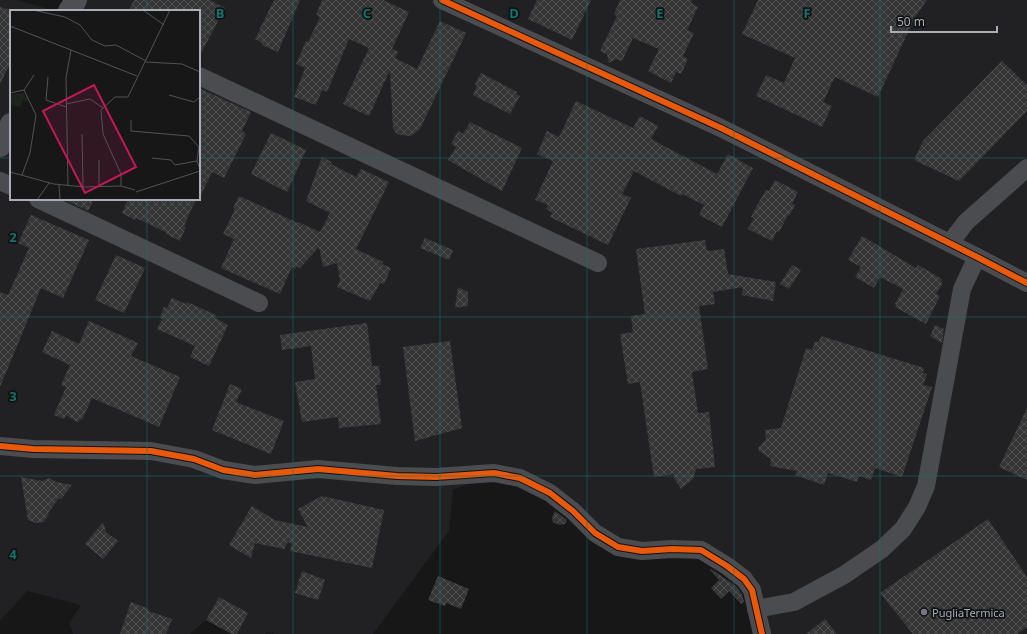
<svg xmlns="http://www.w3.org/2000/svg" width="1027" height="634" viewBox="0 0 1027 634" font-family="'Noto Sans',sans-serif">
	<defs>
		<pattern id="building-cross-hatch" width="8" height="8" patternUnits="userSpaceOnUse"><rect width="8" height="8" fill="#353536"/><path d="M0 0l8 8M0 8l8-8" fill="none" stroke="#4f5051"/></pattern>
	</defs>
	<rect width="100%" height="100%" fill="#171717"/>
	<path fill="#212123" d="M0,0H17L55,11H11V199H199V11H69L76,0H1027V634H762L752,590L701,550L642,551L573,511L494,473L453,490L449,531L373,634H274L267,632L265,634H232L206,620L190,634H73L69,623L81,605L27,591L0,621Z"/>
	<g fill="url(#building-cross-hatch)">
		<path d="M134,0H210L225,8L199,57V11H128Z"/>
		<path d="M274,0H300L278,52L262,45V43L255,39Z"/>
		<path d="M322,0H383L409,12L392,49L398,52L395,58L417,69L440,21L466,33L420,129L411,136L400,135L396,133L393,128L390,70L369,116L343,104L369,48L349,39L327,92L322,90L316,105L294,97L305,68L296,64L306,41L308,42L320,17L316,15Z"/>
		<path d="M537,0H591L572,40L528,19Z"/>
		<path d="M620,0H692L691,3L698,7L687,30L694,33L683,56L688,59L681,74L676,72L671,83L648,71L659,49L633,38L622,61L616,59L609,63L607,54L600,51L617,16L614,14Z"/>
		<path d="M758,0H927L915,17L878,97L835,77L823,102L832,106L822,127L756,96L766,75L784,83L795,58L742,34Z"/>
		<path d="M0,7L11,10V62L0,84Z"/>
		<path d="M1002,61L1027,85V111L959,181L914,160L923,141Z"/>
		<path d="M481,73L517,92L516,94L520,96L510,114L473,95L477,85L475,84Z"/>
		<path d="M199,88L251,112L242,131L246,134L224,178L212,172L199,199Z"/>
		<path d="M576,101L633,128L640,116L658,126L651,139L717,174L728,154L753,168L722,227L699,215L704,205L682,194L681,196L634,171L622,194L631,198L608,245L550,217L552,213L546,209L548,205L535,200L553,161L537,154L547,131L559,137Z"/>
		<path d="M470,122L522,148L502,191L448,160L456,147L451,144L458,131L463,134Z"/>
		<path d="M271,133L306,150L287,192L251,174Z"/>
		<path d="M322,157L332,162L331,164L356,177L361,169L389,182L356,249L383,262L382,264L391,268L384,284L380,283L370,301L337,287L340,280L337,263L323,267L319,247L300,268L297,266L296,269L292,267L280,294L221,268L234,239L223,234L235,209L233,208L239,196L298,223V222L320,232L330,213L306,201Z"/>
		<path d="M775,180L798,192L792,204L795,205L789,216L788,215L779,232L777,231L772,241L748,229L754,218L751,217L757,205L766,190L769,191Z"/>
		<path d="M63,199H94L88,211Z"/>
		<path d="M128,199H196L184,226L186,227L180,241L166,234L167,233L147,223L136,218L135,220L122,213Z"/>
		<path d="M31,215L89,240L63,298L41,288L0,387V292L8,295L29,248L18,243Z"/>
		<path d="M862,236L916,268L918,265L942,279L941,282L943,283L936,294L940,296L926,324L895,307L897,305L895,304L903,289L880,277L874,288L855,277L861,267L848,260Z"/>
		<path d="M425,238L453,250L449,260L420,248Z"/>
		<path d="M705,240L707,251L724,249L728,274L776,282L773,301L742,295L743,287L713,292L715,304L699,306L708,369L692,372L698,413L709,412L715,467L696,469L693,479L681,489L674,478V474L654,477L640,382L628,384L620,334L633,332L631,316L645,314L636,249Z"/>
		<path d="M116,255L145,268L124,313L95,300Z"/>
		<path d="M792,265L801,270L789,289L780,284Z"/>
		<path d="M458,287L468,292V306L455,308Z"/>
		<path d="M172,298L186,304L187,302L216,315L215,318L228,325L209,366L190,357L195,346L157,329L162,319L160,318L164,307L167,308Z"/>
		<path d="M89,321L138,343L131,356L180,377L159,427L92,398L83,418L77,422L66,415L64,419L54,415L66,387L61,385L70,365L42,352L52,331L79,344Z"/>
		<path d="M367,323L372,366H379L381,385H376L381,424L339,428L338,417L302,422L295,382L315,379L311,346L282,350L280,335Z"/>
		<path d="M935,325L944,329L942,343L930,336Z"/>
		<path d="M821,336L924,368L923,373L927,374L923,385L932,387L902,477L875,468L871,480L859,476L857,482L828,473L824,485L795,475L797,471L770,466L771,459L759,451L758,448L766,439L765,430L781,428L806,348L812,350L815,341L819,342Z"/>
		<path d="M450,341L462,428L415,441L403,347Z"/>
		<path d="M230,384L242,389L236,402L284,421L271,454L212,430Z"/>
		<path d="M1027,408V480L999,467Z"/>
		<path d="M21,477L42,481L49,478L57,482L72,485L61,499L59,498L48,513L49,514L44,522L36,523L28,520Z"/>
		<path d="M322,496L384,510L372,568L290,551L292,544L288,542L284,549L255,543L251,558L229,545L252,506L275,520L308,527L298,509Z"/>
		<path d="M555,511L567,520L565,524L559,525L553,522L552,517Z"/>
		<path d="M988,519L1027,577V627L1017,634H913L880,593Z"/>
		<path d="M103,522L106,532L118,541L103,559L85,544Z"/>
		<path d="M711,569L736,586L742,594L744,602L741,604L729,591L721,599L711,588L719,580L710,570Z"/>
		<path d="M302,571L325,580L318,600L295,593Z"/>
		<path d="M438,576L469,589L461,609L446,603L445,606L428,600Z"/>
		<path d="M219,597L248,613L237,634H232L206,620Z"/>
		<path d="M131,602L149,609L148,611L172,619L166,634H120Z"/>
		<path d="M825,619L837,634H806Z"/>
	</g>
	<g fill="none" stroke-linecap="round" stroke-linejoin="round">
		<g stroke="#4b4c50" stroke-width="18">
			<path d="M442,0L721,128L977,257L1027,283"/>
			<path d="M199,76L598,263"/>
			<path d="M0,181L11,186"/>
			<path d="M38,199L259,303"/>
			<path d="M950,243L966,222L1027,168"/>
			<path d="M0,446L33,449L151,451L194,459L223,470L255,475L318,469L397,476L436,477L494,473L520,478L550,493L573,511L595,533L618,547L642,551L672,549L701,550L727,566L744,579L752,590L762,634"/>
			<path d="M756,609L794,602L844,575L882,549L903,529L917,507L926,486L962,289L977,257"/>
		</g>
		<g stroke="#4d4f52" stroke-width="22">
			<path d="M69,11L76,0"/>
			<path d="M0,146L11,124"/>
		</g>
		<defs>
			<g id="cycleway">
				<path d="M442,0L721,128L977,257L1027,283"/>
				<path d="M0,446L33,449L151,451L194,459L223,470L255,475L318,469L397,476L436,477L494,473L520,478L550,493L573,511L595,533L618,547L642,551L672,549L701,550L727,566L744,579L752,590L762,634"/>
			</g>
		</defs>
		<use href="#cycleway" stroke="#111113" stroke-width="8"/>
		<use href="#cycleway" stroke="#e8590c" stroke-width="6"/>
	</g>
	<path fill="none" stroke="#0f766e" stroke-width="1" stroke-opacity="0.55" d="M147,0V11M293,0V634M440,0V634M587,0V634M734,0V634M880,0V634M0,158H11M199,158H1027M147,199V634M0,317H1027M0,476H1027"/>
	<circle fill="#757880" stroke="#111113" stroke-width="1.5" cx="924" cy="612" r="4"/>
	<g text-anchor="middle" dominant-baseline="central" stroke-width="3.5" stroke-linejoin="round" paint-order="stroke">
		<g font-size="11" fill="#a8adb8" stroke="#111113" text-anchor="start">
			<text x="932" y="612">PugliaTermica</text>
		</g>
	</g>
	<g transform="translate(10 10)">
		<rect width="190" height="190" fill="#171717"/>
		<path d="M13,83L20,92L13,90L11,97L0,95V85Z" fill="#1d241e"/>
		<path fill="none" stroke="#515357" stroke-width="1" d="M23,0L55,7L70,15L82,30L95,36L106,35L136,51M133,0L154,15M0,16L127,66M136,52L172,54L190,62M38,67L36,90L56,97M0,83L14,80L24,65M159,85L184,92L190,87M56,94L80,89L93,98M121,110V121L179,126L189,137L187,151L190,159M72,124L73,177M142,148L161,150L165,155L187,151M89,150V176M0,162L44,174L74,177L111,176L125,180M12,165L20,143L26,105L14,80M49,175L50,190M58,176L56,68L61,40M111,176V164L93,124L91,100L105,87H118L160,0M126,182L190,161M27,190L39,173"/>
		<path fill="#c2185b" fill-opacity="0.15" stroke="#c2185b" stroke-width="2" d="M84,75L126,157L75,183L33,101Z"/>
		<rect width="190" height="190" fill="none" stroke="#a8adb8" stroke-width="2"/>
	</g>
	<g font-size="13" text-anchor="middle" font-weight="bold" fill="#0f766e" stroke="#111113" stroke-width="3.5" stroke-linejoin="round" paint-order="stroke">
		<text x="220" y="18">B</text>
		<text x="367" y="18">C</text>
		<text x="514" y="18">D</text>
		<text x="660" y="18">E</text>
		<text x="807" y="18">F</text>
		<text x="13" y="242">2</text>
		<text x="13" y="401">3</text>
		<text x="13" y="559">4</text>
	</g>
	<path d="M891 26v6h106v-6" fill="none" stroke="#a8adb8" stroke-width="2"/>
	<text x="897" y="26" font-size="12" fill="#a8adb8" stroke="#111113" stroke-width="3" paint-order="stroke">50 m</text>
</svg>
